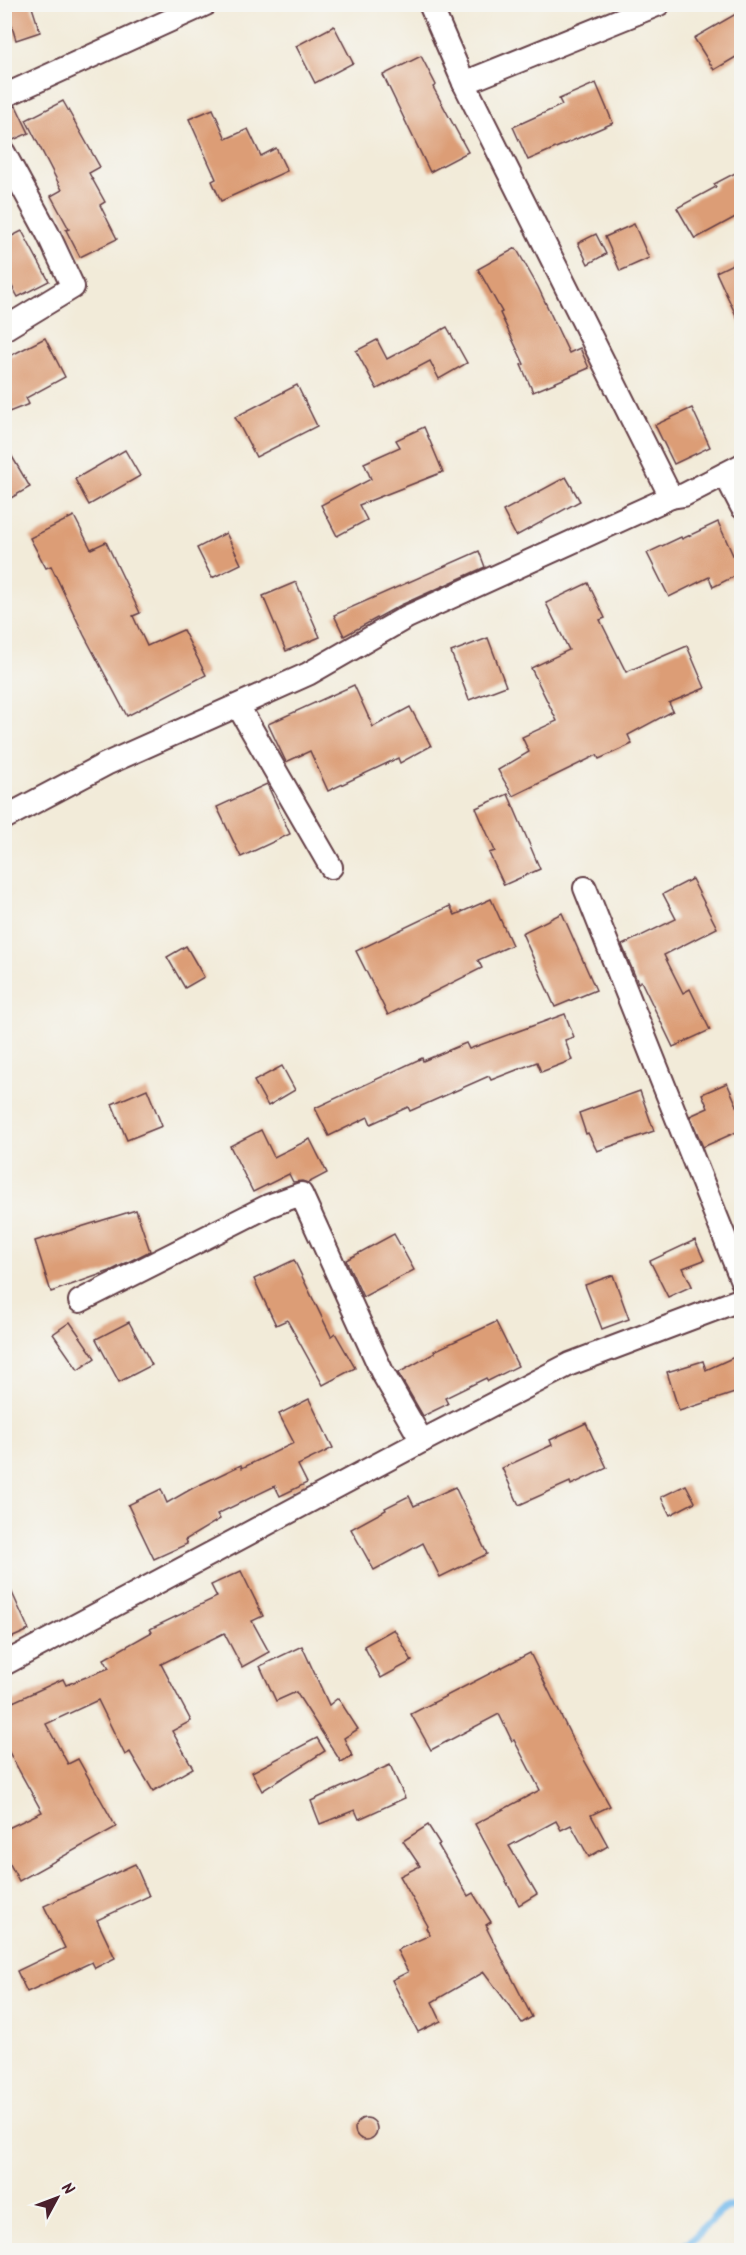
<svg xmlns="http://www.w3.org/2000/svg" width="746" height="2255" viewBox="0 0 746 2255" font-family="Kalam,sans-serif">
	<rect width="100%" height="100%" fill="#f6f6f2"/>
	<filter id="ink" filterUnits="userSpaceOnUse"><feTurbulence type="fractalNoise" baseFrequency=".0167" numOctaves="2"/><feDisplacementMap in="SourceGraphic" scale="12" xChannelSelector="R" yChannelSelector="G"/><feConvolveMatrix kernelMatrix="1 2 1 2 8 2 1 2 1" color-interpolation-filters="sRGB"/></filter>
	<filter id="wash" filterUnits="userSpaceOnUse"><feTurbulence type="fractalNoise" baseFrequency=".008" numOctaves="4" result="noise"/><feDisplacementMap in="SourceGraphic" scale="24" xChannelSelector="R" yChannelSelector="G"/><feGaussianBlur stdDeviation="1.35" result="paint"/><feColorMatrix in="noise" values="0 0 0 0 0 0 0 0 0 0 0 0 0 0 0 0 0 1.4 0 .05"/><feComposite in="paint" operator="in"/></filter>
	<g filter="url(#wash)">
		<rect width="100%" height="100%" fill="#f2ebd9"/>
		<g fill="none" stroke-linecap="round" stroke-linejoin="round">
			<path stroke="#76bbed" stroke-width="8" d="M678,2250L690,2242L724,2208L742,2204"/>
		</g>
		<g id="blocks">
			<g fill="#dc9d76">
				<path d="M5,4H31L40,32L16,40Z"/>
				<path d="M741,11V54L714,70L694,38Z"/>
				<path d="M334,26L353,63L315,83L296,46Z"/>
				<path d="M421,56L436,85L433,87L468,152L430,172L383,75Z"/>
				<path d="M596,83L613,123L528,160L513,127L562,105L559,99Z"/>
				<path d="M63,101L100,167L89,173L105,202L100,205L117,239L80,257L66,230L69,229L51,196L62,190L26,120Z"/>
				<path d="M16,106L29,133L11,141L4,129V109Z"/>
				<path d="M213,109L226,139L248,129L261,156L276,148L287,171L221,201L212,181L216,179L189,119Z"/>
				<path d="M741,170V214L695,239L677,208L716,187L714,184Z"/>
				<path d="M634,224L649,258L620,271L605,237Z"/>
				<path d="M22,231L49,281L18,297L4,272V240Z"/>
				<path d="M596,234L606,254L588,264L578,243Z"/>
				<path d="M516,248L538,287L569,353L580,348L589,368L533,392L521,365L524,364L500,313L502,312L478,269Z"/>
				<path d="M741,260V326L716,272Z"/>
				<path d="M447,327L467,363L439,379L430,361L377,389L356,351L377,340L387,359Z"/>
				<path d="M45,338L65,377L26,398L29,404L4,414V347L10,356Z"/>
				<path d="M297,385L317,426L256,457L235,417Z"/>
				<path d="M692,408L710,447L674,464L655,425Z"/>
				<path d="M424,427L443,472L359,505L367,520L337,536L321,505L371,479L364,463L400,447L396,440Z"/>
				<path d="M4,443L30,487L4,502Z"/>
				<path d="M125,450L140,476L89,505L75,479Z"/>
				<path d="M566,477L580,501L516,536L503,511Z"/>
				<path d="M74,516L91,549L106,542L140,613L133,616L147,646L183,630L206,675L127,716L84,635L51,566L46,568L30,538Z"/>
				<path d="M718,522L741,573L713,587L709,577L669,597L647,553L681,537L682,539Z"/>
				<path d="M226,533L241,564L212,578L197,548Z"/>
				<path d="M479,551L485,567L401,605L344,636L334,615Z"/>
				<path d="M296,582L320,637L286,651L263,596Z"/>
				<path d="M588,583L605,618L600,620L626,672L687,646L705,688L669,703L673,711L628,735L632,744L599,759L597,755L513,796L498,770L529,752L522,737L557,721L531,668L569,650L546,603Z"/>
				<path d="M488,638L506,686L469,700L451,652Z"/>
				<path d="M354,685L373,727L410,707L431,746L400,763L398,758L328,791L310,751L286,762L268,724Z"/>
				<path d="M267,784L290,834L241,857L217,807Z"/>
				<path d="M508,794L540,869L504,885L489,853L495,851L476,808Z"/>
				<path d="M692,879L717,928L664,955L683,993L690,989L710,1030L673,1047L641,981L638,983L622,945L676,919L663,894Z"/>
				<path d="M491,899L512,945L478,960L482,968L388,1015L356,951L450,906L455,915Z"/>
				<path d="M562,913L596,990L555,1007L522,933Z"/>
				<path d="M186,946L204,977L185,988L167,957Z"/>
				<path d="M565,1014L574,1037L565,1040L572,1060L541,1072L537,1062L491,1080L489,1076L410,1111L408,1107L371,1124L368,1117L329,1136L315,1108L422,1058L423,1061L466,1043L469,1049Z"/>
				<path d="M282,1066L295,1090L268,1106L254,1081Z"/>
				<path d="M727,1083L741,1115V1130L703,1147L690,1116L708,1108L702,1094Z"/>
				<path d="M147,1089L162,1126L127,1140L112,1104Z"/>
				<path d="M640,1091L654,1131L597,1151L588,1133L586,1134L579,1113Z"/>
				<path d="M261,1130L274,1157L310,1139L327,1173L308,1183L302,1181L293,1182L289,1174L253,1192L230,1146Z"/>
				<path d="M136,1210L150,1251L110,1271L51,1292L35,1241Z"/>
				<path d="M394,1234L414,1270L363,1297L346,1260Z"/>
				<path d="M695,1240L704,1260L683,1268L692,1286L668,1297L650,1261Z"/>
				<path d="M294,1260L331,1336L335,1333L355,1368L323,1385L287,1320L276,1325L254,1279Z"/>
				<path d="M613,1275L629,1319L602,1329L585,1285Z"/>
				<path d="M70,1322L95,1358L78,1370L53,1334Z"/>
				<path d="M129,1322L152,1365L119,1382L96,1339Z"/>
				<path d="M496,1322L518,1366L488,1381L486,1378L445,1398L448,1404L423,1416L398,1373L435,1353L434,1351Z"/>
				<path d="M741,1354V1391L679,1411L667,1372L703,1361L706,1370Z"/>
				<path d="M309,1399L333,1448L298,1465L307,1483L280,1496L275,1486L217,1514L220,1519L185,1540L187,1544L154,1559L128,1505L161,1489L167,1503L193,1488L241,1465L242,1468L294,1443L279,1414Z"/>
				<path d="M586,1423L607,1468L571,1485L570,1482L519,1505L502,1468L552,1445L550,1440Z"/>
				<path d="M686,1485L695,1502L670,1515L661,1497Z"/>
				<path d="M455,1487L487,1554L440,1577L423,1543L374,1570L351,1529L386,1510L385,1508L409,1496L414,1506Z"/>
				<path d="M241,1571L263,1616L252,1621L269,1652L242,1667L224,1633L161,1664L191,1721L172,1731L193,1768L153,1791L130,1752L125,1755L98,1700L46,1724L68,1764L78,1759L116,1827L19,1881L4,1853V1830L42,1812L4,1743V1706L63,1679L66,1685L109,1668L104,1659L152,1632L150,1629L217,1597L211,1585Z"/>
				<path d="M4,1575L29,1630L4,1641Z"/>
				<path d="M394,1629L412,1661L381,1678L364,1646Z"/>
				<path d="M302,1646L329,1705L338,1698L358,1729L344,1738L352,1756L341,1762L296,1692L276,1701L260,1666Z"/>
				<path d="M530,1653L573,1740L610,1806L591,1815L608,1846L589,1857L571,1825L561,1830L556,1821L509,1846L537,1894L519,1905L475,1824L540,1790L514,1740L512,1741L499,1714L431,1750L411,1714Z"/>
				<path d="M317,1738L325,1751L262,1791L252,1772Z"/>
				<path d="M390,1765L405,1798L359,1819L355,1810L320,1824L311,1801Z"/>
				<path d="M428,1825L440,1844L438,1845L468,1896L473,1893L491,1922L486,1925L488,1928L487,1929L532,2017L522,2023L484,1972L432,2002L441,2021L418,2032L392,1980L408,1972L397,1950L430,1935L426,1928L428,1926L400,1876L420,1866L403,1841Z"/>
				<path d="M135,1864L149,1896L97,1920L115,1958L95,1968L92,1962L27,1992L17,1971L65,1948L44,1906Z"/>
				<circle cx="366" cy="2129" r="11"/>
			</g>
		</g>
	</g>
	<g filter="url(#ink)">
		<use href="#blocks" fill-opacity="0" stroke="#633e45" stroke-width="1.5"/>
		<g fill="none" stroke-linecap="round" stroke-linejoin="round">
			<defs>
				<g id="minor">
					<path d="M430,4L464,83L671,497"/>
					<path d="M464,83L659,4"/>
					<path d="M4,96L206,4"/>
					<path d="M4,153L48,234L73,287L4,329"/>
					<path d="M725,474L742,507"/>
					<path d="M238,706L331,867"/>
					<path d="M4,818L106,764L308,674L407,617L671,497L684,495L742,465"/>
					<path d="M585,888L742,1281"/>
					<path d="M80,1301L268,1206L301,1194L382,1372L422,1441"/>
					<path d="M4,1664L422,1441L570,1364L742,1299"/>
				</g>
			</defs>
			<use href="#minor" stroke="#633e45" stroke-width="26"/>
			<use href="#minor" stroke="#fff" stroke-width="22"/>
		</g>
	</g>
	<rect width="746" height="2255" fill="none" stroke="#f6f6f2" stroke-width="24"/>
	<g transform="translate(57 2198) rotate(49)" stroke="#f6f6f2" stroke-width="4.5" paint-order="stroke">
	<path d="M0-4.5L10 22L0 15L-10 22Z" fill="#4a1f2b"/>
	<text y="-9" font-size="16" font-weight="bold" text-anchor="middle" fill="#4a1f2b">N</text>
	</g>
</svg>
